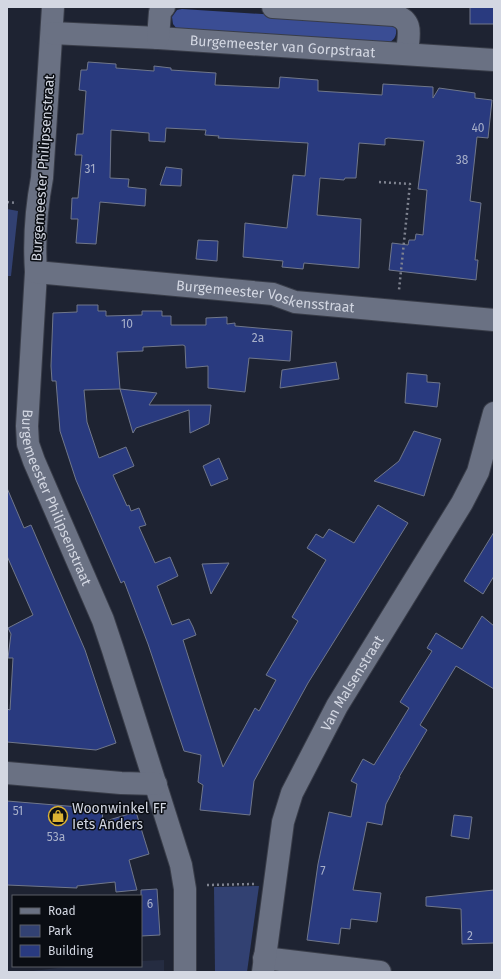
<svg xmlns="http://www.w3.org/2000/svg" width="501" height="979" viewBox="0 0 501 979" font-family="'Fira Sans',sans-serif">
	<rect width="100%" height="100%" fill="#1e2332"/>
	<path fill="#252c41" d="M164,960V972H25L73,966H141V961Z"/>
	<g fill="#324172">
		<path d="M7,209L18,211L11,276H7Z"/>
		<path d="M259,886L247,972H215L214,887Z"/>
	</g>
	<path fill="#3a4d94" d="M182,9L389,22L395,26C398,34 395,40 388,43L177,29L173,24L172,17L177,10Z"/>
	<g fill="#293a7f" stroke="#70778a">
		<rect x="470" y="7" width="24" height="17"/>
		<path d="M88,62L116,64V68L154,71V66L171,68V70L216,73L215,85L279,88L280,77L318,80V91L382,95L383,84L433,87V98L439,88L475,93V98L492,100L488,138L477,137L470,201L481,203L475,260H478L476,280L389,270L392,243L408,245L409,240H415L416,234L423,235L427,190L418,189L424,141L388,138L385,139V145L359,143L356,178H345L344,180L320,178L317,215L361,219L359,268L304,263L303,269L282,267L283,261L243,257L245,223L287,228L293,175L305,176L308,143L218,138L219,136L205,135L206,130L166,128L165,142L149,141V133L111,130L110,178L129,179L128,187L146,189L145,206L100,202L96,244L76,243L78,219H71L72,198H78L82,155H75L77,134H83L86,91L79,90L81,70H87Z"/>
		<path d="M166,167L182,169L181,186L160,185Z"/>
		<path d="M198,240L218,241L217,261L196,259Z"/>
		<path d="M77,305H98V311H106V316L142,315V311H162V316H171V325H206V318L227,317V324L235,323V326L292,331L290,361L249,358L245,392L208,388V366L186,368L185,346L183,345L143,347V351L117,352L120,389L84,390L87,422L99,458L126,447L134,466L113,475L127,506L129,505L131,511L139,508L146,525L139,527L155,563L170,557L178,576L157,586L172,625L189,619L193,627L196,635L183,640L223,767L255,708L259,711L276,680L266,675L298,621L292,617L326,560L307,548L316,534L323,538L329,529L354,543L378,505L408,523L308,683L254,781L250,815L200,810L203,785L198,782L201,755L184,751L148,644L124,581L121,583L76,480L60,431L56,381H52L51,366L53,313L77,312Z"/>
		<path d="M336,362L339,379L280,388L282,370Z"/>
		<path d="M407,373L427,375V382L440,383L437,407L405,403Z"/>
		<path d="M120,389L157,393L149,405H211L209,424L190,433L189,410L136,428L133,433Z"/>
		<path d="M414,431L441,439L424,496L374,481L399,461Z"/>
		<path d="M219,458L228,479L211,486L203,466Z"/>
		<path d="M7,488L24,528L31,525L85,650L116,743L96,750L7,742V709L10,710L13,658H8L11,634L8,628L33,615L7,556Z"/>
		<path d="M494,532V576L483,594L464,581Z"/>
		<path d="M229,563L211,594L202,564Z"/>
		<path d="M482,616L494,626V689L456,666L420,725L427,730L399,777H400L386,804L382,825L367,822L353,890L381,893L377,922L351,919L350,929L341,928L339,944L307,940L318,864L329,812L351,817L357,784L351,781L363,759L374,765L409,708L400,702L432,651L427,648L436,633L462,649Z"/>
		<path d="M7,801L103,809L102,822L136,812L149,854L129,860L137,890L116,892L115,882L77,886V888L7,885Z"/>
		<path d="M454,815L472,817L469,839L451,836Z"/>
		<path d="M157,889L160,935L141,936V890Z"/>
		<path d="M494,890V943L462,944L461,909L426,906V897Z"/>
	</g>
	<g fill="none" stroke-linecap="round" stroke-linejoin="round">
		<defs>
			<g id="minor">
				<path id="s1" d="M53,7L42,178C36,209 34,241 36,272L27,426L28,444L34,461L103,620L113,650L181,865L185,889V972"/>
				<path d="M273,7L394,15C415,21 408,36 407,54"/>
				<path id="s2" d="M52,33L158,38L494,60"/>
				<path d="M158,38L160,12L164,7"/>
				<path id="s3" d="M36,272L273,294L295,302L494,320"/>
				<path d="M7,773L121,783L156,784"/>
				<path d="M264,958L380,972"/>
				<path id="s4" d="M263,972L283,822L292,793L337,706L462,503L478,472L494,413"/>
			</g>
		</defs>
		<use href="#minor" stroke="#393d49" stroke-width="24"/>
		<g stroke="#7f8390" stroke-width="2.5" stroke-dasharray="2 3" stroke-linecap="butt">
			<path d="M379,182L410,184L399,290"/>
			<path d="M7,202L17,203"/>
			<path d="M207,885L254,884"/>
		</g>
		<use href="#minor" stroke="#6a7183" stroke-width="22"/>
	</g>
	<defs>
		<symbol id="shop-ring" viewBox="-11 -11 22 22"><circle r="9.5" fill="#0a0d13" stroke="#dcb233" stroke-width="1.5"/><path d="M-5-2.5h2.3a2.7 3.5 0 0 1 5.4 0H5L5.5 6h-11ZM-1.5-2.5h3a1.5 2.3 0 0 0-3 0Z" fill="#dcb233"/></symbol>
	</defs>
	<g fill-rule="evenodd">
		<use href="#shop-ring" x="47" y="805" width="22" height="22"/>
	</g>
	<g text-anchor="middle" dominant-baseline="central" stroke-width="3" stroke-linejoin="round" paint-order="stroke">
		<g font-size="12" fill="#a8b0c9">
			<text x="478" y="128">40</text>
			<text x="462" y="160">38</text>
			<text x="90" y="169">31</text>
			<text x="127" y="324">10</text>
			<text x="258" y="338">2a</text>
			<text x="18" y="811">51</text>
			<text x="56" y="837">53a</text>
			<text x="323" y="871">7</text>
			<text x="150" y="904">6</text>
			<text x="470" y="936">2</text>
		</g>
		<g font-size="14" fill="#d3d7e2" stroke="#0a0d13">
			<text stroke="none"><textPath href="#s2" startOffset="231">Burgemeester van Gorpstraat</textPath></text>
			<text transform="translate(43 168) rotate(-86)">Burgemeester Philipsenstraat</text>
			<text stroke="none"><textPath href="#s3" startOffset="231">Burgemeester Voskensstraat</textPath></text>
			<text stroke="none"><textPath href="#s1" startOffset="497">Burgemeester Philipsenstraat</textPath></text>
			<text stroke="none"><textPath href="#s4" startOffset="307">Van Malsenstraat</textPath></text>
		</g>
		<g font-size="14" fill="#d3d7e2" stroke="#0a0d13" text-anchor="start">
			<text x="72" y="808">Woonwinkel FF<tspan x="72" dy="16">Iets Anders</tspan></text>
		</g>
	</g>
	<rect width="501" height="979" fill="none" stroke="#d3d7e2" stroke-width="16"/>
	<rect x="12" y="895" width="130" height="72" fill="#0a0d13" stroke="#5a5e66"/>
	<rect x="20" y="908" width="20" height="6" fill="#6a7183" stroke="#5a5e66"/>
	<text x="48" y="915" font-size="12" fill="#d3d7e2">Road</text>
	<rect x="20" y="925" width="20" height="12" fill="#324172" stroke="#5a5e66"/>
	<text x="48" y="935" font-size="12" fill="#d3d7e2">Park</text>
	<rect x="20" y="945" width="20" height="12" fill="#293a7f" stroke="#5a5e66"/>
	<text x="48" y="955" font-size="12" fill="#d3d7e2">Building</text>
</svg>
